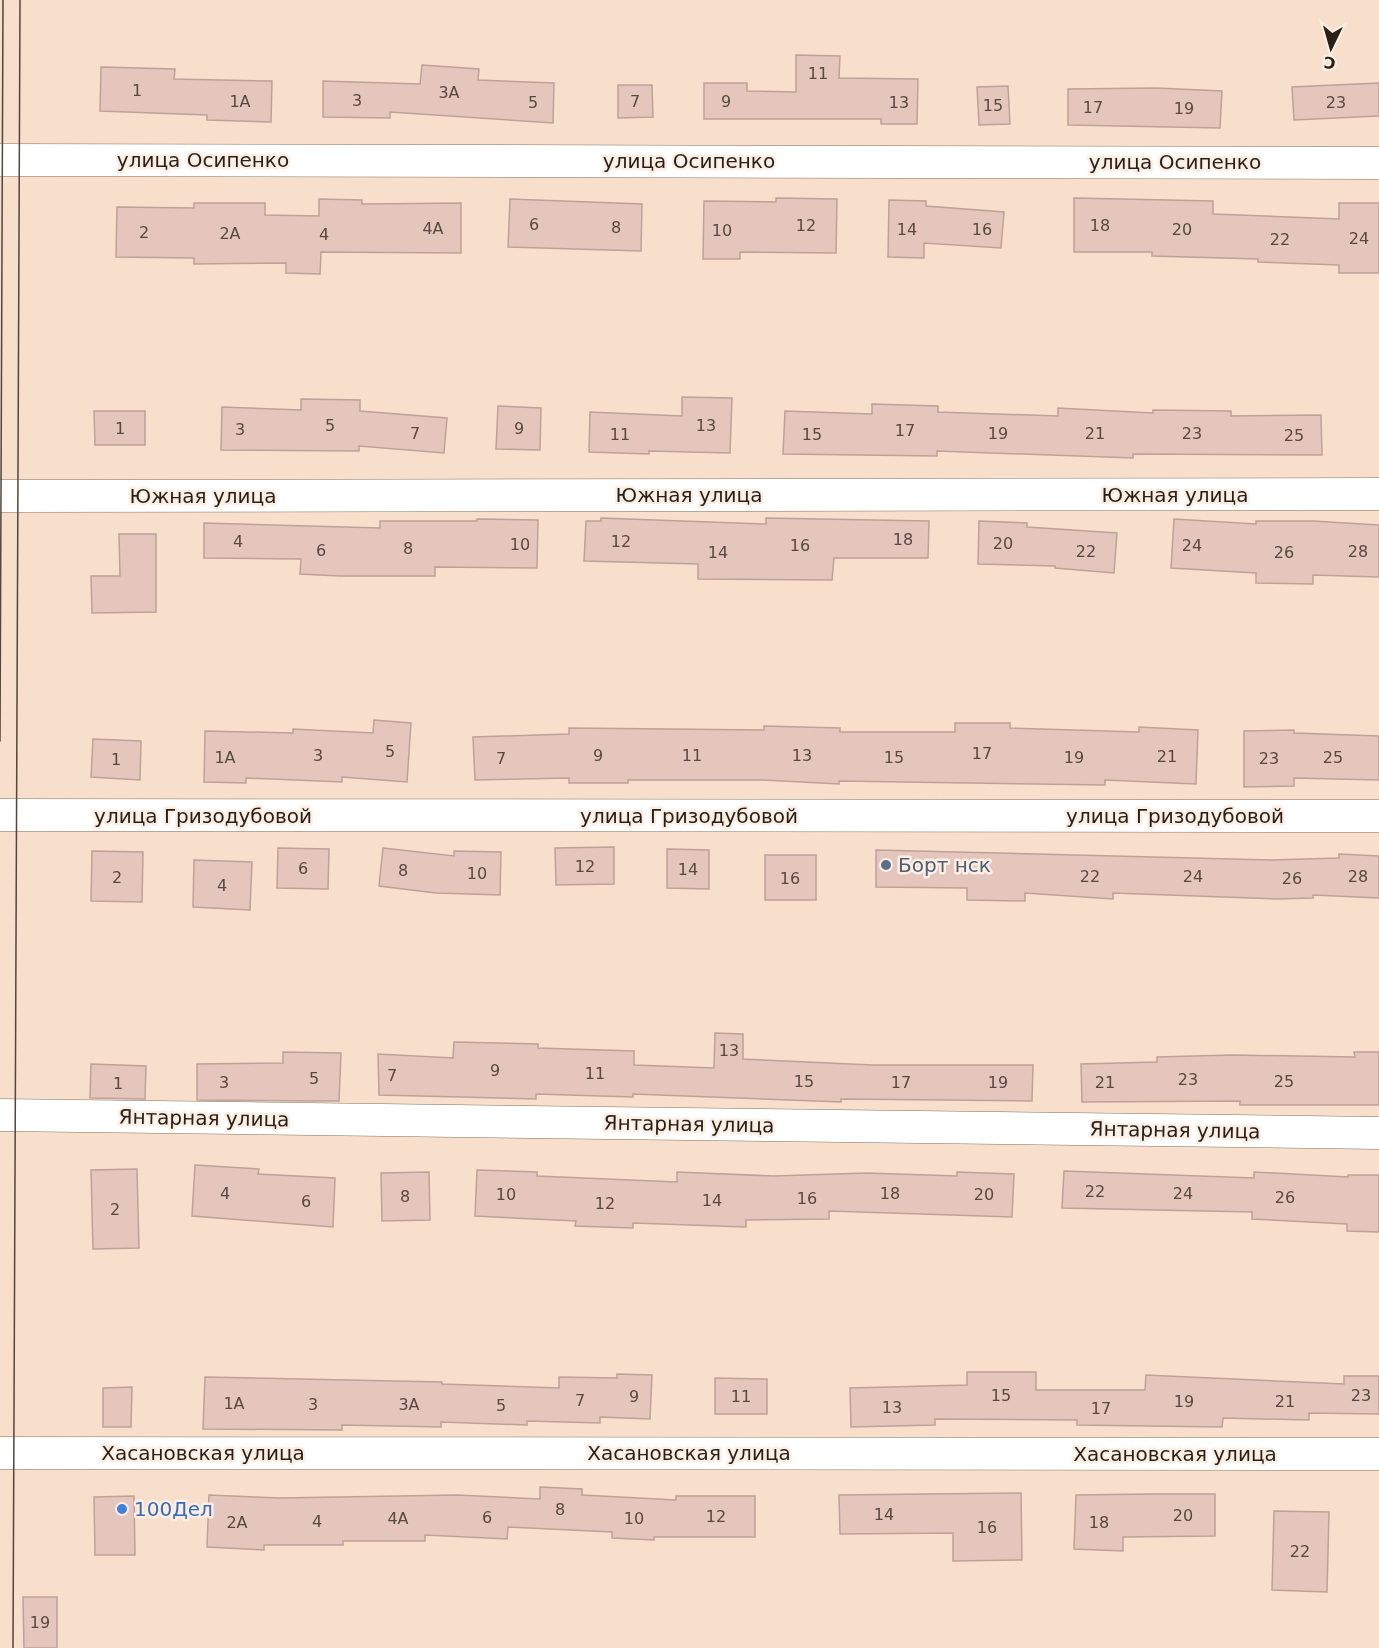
<svg xmlns="http://www.w3.org/2000/svg" width="1379" height="1648" viewBox="0 0 1379 1648" font-family="'DejaVu Sans',sans-serif">
	<rect width="100%" height="100%" fill="#f7dfcc"/>
	<g fill="#e4c6bc" stroke="#bea198" stroke-width="1.5">
		<path d="M796,55L840,56L839,78L918,79L917,124H881V119H704V83H747V91L796,92Z"/>
		<path d="M422,65L479,69L478,80L554,83L553,123L390,112V118L323,117V81L420,84Z"/>
		<path d="M101,67L175,69L174,79L272,81L271,122L207,120V115L100,111Z"/>
		<path d="M1379,83V116L1294,120L1292,87Z"/>
		<path d="M618,85H652L653,117L618,118Z"/>
		<path d="M1008,86L1010,124L979,125L977,87Z"/>
		<path d="M1156,88L1222,91L1220,128L1068,125V89Z"/>
		<path d="M776,198L837,199L836,253L740,252V259H703L704,201L776,202Z"/>
		<path d="M1074,198L1213,201V214L1339,219V203H1379V273H1339V265L1258,262V259L1152,256V252H1074Z"/>
		<path d="M319,199L362,200V204L461,203V253L321,252L320,274L286,273V263L194,264V258L116,257L117,207L194,208V203H265V215L319,216Z"/>
		<path d="M510,199L642,204L641,251L508,247Z"/>
		<path d="M889,200L926,201V206L1004,212L1001,248L924,243V258L888,257Z"/>
		<path d="M682,397L732,398L730,453L649,451V454L589,452L590,412L682,416Z"/>
		<path d="M301,399L360,400V411L447,418L444,453L359,446V451L221,450L222,407L301,410Z"/>
		<path d="M872,404L938,406V412L1058,416V408L1153,413V410L1231,411V416L1321,415L1322,455L1133,454V458L937,451V456L783,454L785,411L872,414Z"/>
		<path d="M498,406L541,408L540,450L496,449Z"/>
		<path d="M94,411H145V445H95Z"/>
		<path d="M601,518L766,524V518L929,521L928,558H834L832,580L698,579V564L584,561L586,521H601Z"/>
		<path d="M477,519L538,520L537,568L435,567V576H340L300,574L301,559L204,558V523L380,528V521H477Z"/>
		<path d="M1174,519L1256,524V521H1313L1379,525V577L1313,575V584L1256,583V573L1171,568Z"/>
		<path d="M979,521L1027,523V527L1117,533L1114,573L1055,568V566L978,564Z"/>
		<path d="M119,534H156V612L92,613L91,576H120Z"/>
		<path d="M374,720L411,723L407,782L342,777V782L246,778V783L204,782L205,731L293,733V729L373,733Z"/>
		<path d="M955,723H1010V728L1139,732V727L1198,730L1196,784L1105,780V785L839,781V784L763,780H628V783H569V778L475,780L473,737L569,734V728L764,730V726L840,728V732H955Z"/>
		<path d="M1294,730V733L1379,736V780L1294,778V786L1244,787V731Z"/>
		<path d="M93,739L141,741L140,780L91,777Z"/>
		<path d="M614,847V884L556,885L555,848Z"/>
		<path d="M278,848L329,849L328,889L277,888Z"/>
		<path d="M383,848L454,856V851L501,852L500,895L436,893L379,886Z"/>
		<path d="M667,849L709,850V889L667,888Z"/>
		<path d="M876,850L1271,860L1339,858V854L1379,856V898L1313,895V898L1277,899L1113,893V899L1025,893V901L967,900V888L876,887Z"/>
		<path d="M92,851L143,852L142,902L91,901Z"/>
		<rect x="765" y="855" width="51" height="45"/>
		<path d="M194,860L252,862L250,910L193,907Z"/>
		<path d="M715,1033L743,1034V1059L873,1065H1033L1032,1101L841,1099V1102L633,1094V1097L536,1094V1099L379,1095L378,1054L453,1058L454,1042L538,1044V1048L634,1051V1065L714,1068Z"/>
		<path d="M283,1052L341,1053L339,1101L197,1100V1064L283,1063Z"/>
		<path d="M1354,1052H1379V1105H1240V1101L1082,1102L1081,1064L1157,1062V1057L1232,1055L1355,1057Z"/>
		<path d="M91,1064L146,1066L145,1099L90,1098Z"/>
		<path d="M195,1165L259,1169L258,1174L335,1178L333,1227L192,1216Z"/>
		<path d="M137,1169L139,1248L93,1249L91,1170Z"/>
		<path d="M477,1170L537,1172V1176L677,1182V1172L773,1176L867,1173L957,1176V1172L1014,1174L1012,1217L829,1211V1219L746,1220V1227L633,1223V1228L575,1226L576,1221L475,1216Z"/>
		<path d="M1064,1171L1254,1178V1172L1348,1177V1175H1379V1232L1347,1231V1224L1252,1219V1212L1062,1208Z"/>
		<path d="M429,1172L430,1220L382,1221L381,1173Z"/>
		<path d="M967,1372H1036V1390H1145L1146,1375L1344,1384V1376H1379V1414L1309,1413V1420L1223,1418L1222,1427L1077,1425V1420L935,1419V1425L851,1427L850,1388L967,1385Z"/>
		<path d="M617,1374L652,1375L650,1419L600,1417V1423L527,1421V1425L441,1422V1427L342,1425V1430L203,1429L205,1377L442,1382V1384L559,1388V1377L617,1378Z"/>
		<path d="M715,1378L767,1379V1414H715Z"/>
		<path d="M132,1387L131,1427H103V1388Z"/>
		<path d="M540,1487L582,1489V1495L676,1500V1496H755V1537H654V1540L612,1538V1532L508,1527L507,1539L425,1535V1541H343V1545H264V1550L207,1547L209,1495L280,1498L457,1495L540,1499Z"/>
		<path d="M1021,1493L1022,1560L953,1561V1533L840,1534L839,1495Z"/>
		<path d="M1151,1494H1215V1536L1123,1537V1551L1074,1549L1076,1495Z"/>
		<path d="M134,1496L135,1555H95L94,1497Z"/>
		<path d="M1274,1511L1329,1512L1327,1592L1272,1590Z"/>
		<path d="M23,1597H57V1648H24Z"/>
	</g>
	<g fill="none" stroke-linecap="round" stroke-linejoin="round">
		<defs>
			<g id="minor">
				<path d="M0,160L1379,163"/>
				<path d="M0,496L1379,494"/>
				<path d="M0,815L1379,816"/>
				<path d="M0,1115L1379,1133"/>
				<path d="M0,1453L1379,1454"/>
			</g>
		</defs>
		<use href="#minor" stroke="#85705f" stroke-width="33"/>
		<use href="#minor" stroke="#fff" stroke-width="32"/>
		<g stroke="#52463d" stroke-width="1.5">
			<path d="M0,741L3,0"/>
			<path d="M13,1648L20,0"/>
		</g>
	</g>
	<circle fill="#5c6f8a" stroke="#fdeee3" stroke-width="2" cx="886" cy="865" r="6"/>
	<circle fill="#3f7fe0" stroke="#fdeee3" stroke-width="2" cx="122" cy="1509" r="6"/>
	<g text-anchor="middle" dominant-baseline="central" stroke-width="5" stroke-linejoin="round" paint-order="stroke">
		<g font-size="16" fill="#574941">
			<text x="818" y="73">11</text>
			<text x="137" y="90">1</text>
			<text x="449" y="92">3А</text>
			<text x="357" y="100">3</text>
			<text x="240" y="101">1А</text>
			<text x="635" y="101">7</text>
			<text x="726" y="101">9</text>
			<text x="533" y="102">5</text>
			<text x="899" y="102">13</text>
			<text x="1336" y="102">23</text>
			<text x="993" y="105">15</text>
			<text x="1093" y="107">17</text>
			<text x="1184" y="108">19</text>
			<text x="534" y="224">6</text>
			<text x="806" y="225">12</text>
			<text x="1100" y="225">18</text>
			<text x="616" y="227">8</text>
			<text x="433" y="228">4А</text>
			<text x="907" y="229">14</text>
			<text x="982" y="229">16</text>
			<text x="1182" y="229">20</text>
			<text x="722" y="230">10</text>
			<text x="144" y="232">2</text>
			<text x="230" y="233">2А</text>
			<text x="324" y="234">4</text>
			<text x="1359" y="238">24</text>
			<text x="1280" y="239">22</text>
			<text x="330" y="425">5</text>
			<text x="706" y="425">13</text>
			<text x="120" y="428">1</text>
			<text x="519" y="428">9</text>
			<text x="240" y="429">3</text>
			<text x="905" y="430">17</text>
			<text x="415" y="433">7</text>
			<text x="998" y="433">19</text>
			<text x="1095" y="433">21</text>
			<text x="1192" y="433">23</text>
			<text x="620" y="434">11</text>
			<text x="812" y="434">15</text>
			<text x="1294" y="435">25</text>
			<text x="903" y="539">18</text>
			<text x="238" y="541">4</text>
			<text x="621" y="541">12</text>
			<text x="1003" y="543">20</text>
			<text x="520" y="544">10</text>
			<text x="800" y="545">16</text>
			<text x="1192" y="545">24</text>
			<text x="408" y="548">8</text>
			<text x="321" y="550">6</text>
			<text x="1086" y="551">22</text>
			<text x="1358" y="551">28</text>
			<text x="718" y="552">14</text>
			<text x="1284" y="552">26</text>
			<text x="390" y="751">5</text>
			<text x="982" y="753">17</text>
			<text x="318" y="755">3</text>
			<text x="598" y="755">9</text>
			<text x="692" y="755">11</text>
			<text x="802" y="755">13</text>
			<text x="1167" y="756">21</text>
			<text x="225" y="757">1А</text>
			<text x="894" y="757">15</text>
			<text x="1074" y="757">19</text>
			<text x="1333" y="757">25</text>
			<text x="501" y="758">7</text>
			<text x="1269" y="758">23</text>
			<text x="116" y="759">1</text>
			<text x="585" y="866">12</text>
			<text x="303" y="868">6</text>
			<text x="688" y="869">14</text>
			<text x="403" y="870">8</text>
			<text x="477" y="873">10</text>
			<text x="1090" y="876">22</text>
			<text x="1193" y="876">24</text>
			<text x="1358" y="876">28</text>
			<text x="117" y="877">2</text>
			<text x="790" y="878">16</text>
			<text x="1292" y="878">26</text>
			<text x="222" y="885">4</text>
			<text x="729" y="1050">13</text>
			<text x="495" y="1070">9</text>
			<text x="595" y="1073">11</text>
			<text x="392" y="1075">7</text>
			<text x="314" y="1078">5</text>
			<text x="1188" y="1079">23</text>
			<text x="804" y="1081">15</text>
			<text x="1284" y="1081">25</text>
			<text x="224" y="1082">3</text>
			<text x="901" y="1082">17</text>
			<text x="998" y="1082">19</text>
			<text x="1105" y="1082">21</text>
			<text x="118" y="1083">1</text>
			<text x="1095" y="1191">22</text>
			<text x="225" y="1193">4</text>
			<text x="890" y="1193">18</text>
			<text x="1183" y="1193">24</text>
			<text x="506" y="1194">10</text>
			<text x="984" y="1194">20</text>
			<text x="405" y="1196">8</text>
			<text x="1285" y="1197">26</text>
			<text x="807" y="1198">16</text>
			<text x="712" y="1200">14</text>
			<text x="306" y="1201">6</text>
			<text x="605" y="1203">12</text>
			<text x="115" y="1209">2</text>
			<text x="1001" y="1395">15</text>
			<text x="1361" y="1395">23</text>
			<text x="634" y="1396">9</text>
			<text x="741" y="1396">11</text>
			<text x="580" y="1400">7</text>
			<text x="1184" y="1401">19</text>
			<text x="1285" y="1401">21</text>
			<text x="234" y="1403">1А</text>
			<text x="313" y="1404">3</text>
			<text x="409" y="1404">3А</text>
			<text x="501" y="1405">5</text>
			<text x="892" y="1407">13</text>
			<text x="1101" y="1408">17</text>
			<text x="560" y="1509">8</text>
			<text x="884" y="1514">14</text>
			<text x="1183" y="1515">20</text>
			<text x="716" y="1516">12</text>
			<text x="487" y="1517">6</text>
			<text x="398" y="1518">4А</text>
			<text x="634" y="1518">10</text>
			<text x="317" y="1521">4</text>
			<text x="237" y="1522">2А</text>
			<text x="1099" y="1522">18</text>
			<text x="987" y="1527">16</text>
			<text x="1300" y="1551">22</text>
			<text x="40" y="1622">19</text>
		</g>
		<g font-size="20" fill="#281f18" stroke="#fdeee3">
			<text x="203" y="160">улица Осипенко</text>
			<text x="689" y="161">улица Осипенко</text>
			<text x="1175" y="162">улица Осипенко</text>
			<text x="689" y="495">Южная улица</text>
			<text x="1175" y="495">Южная улица</text>
			<text x="203" y="496">Южная улица</text>
			<text x="203" y="816">улица Гризодубовой</text>
			<text x="689" y="816">улица Гризодубовой</text>
			<text x="1175" y="816">улица Гризодубовой</text>
			<text transform="translate(204 1118) rotate(1)">Янтарная улица</text>
			<text transform="translate(689 1124) rotate(1)">Янтарная улица</text>
			<text transform="translate(1175 1130) rotate(1)">Янтарная улица</text>
			<text x="203" y="1453">Хасановская улица</text>
			<text x="689" y="1453">Хасановская улица</text>
			<text x="1175" y="1454">Хасановская улица</text>
		</g>
		<g font-size="20" fill="#4e5e75" stroke="#fdeee3" text-anchor="start">
			<text x="898" y="865">Борт нск</text>
		</g>
		<g font-size="20" fill="#366cbe" stroke="#fdeee3" text-anchor="start">
			<text x="134" y="1509">100Дел</text>
		</g>
	</g>
	<g transform="translate(1331 48) rotate(185)" stroke="#fdeee3" stroke-width="4.5" paint-order="stroke">
	<path d="M0-4.5L10 22L0 15L-10 22Z" fill="#281f18"/>
	<text y="-9" font-size="16" font-weight="bold" text-anchor="middle" fill="#281f18">С</text>
	</g>
</svg>
